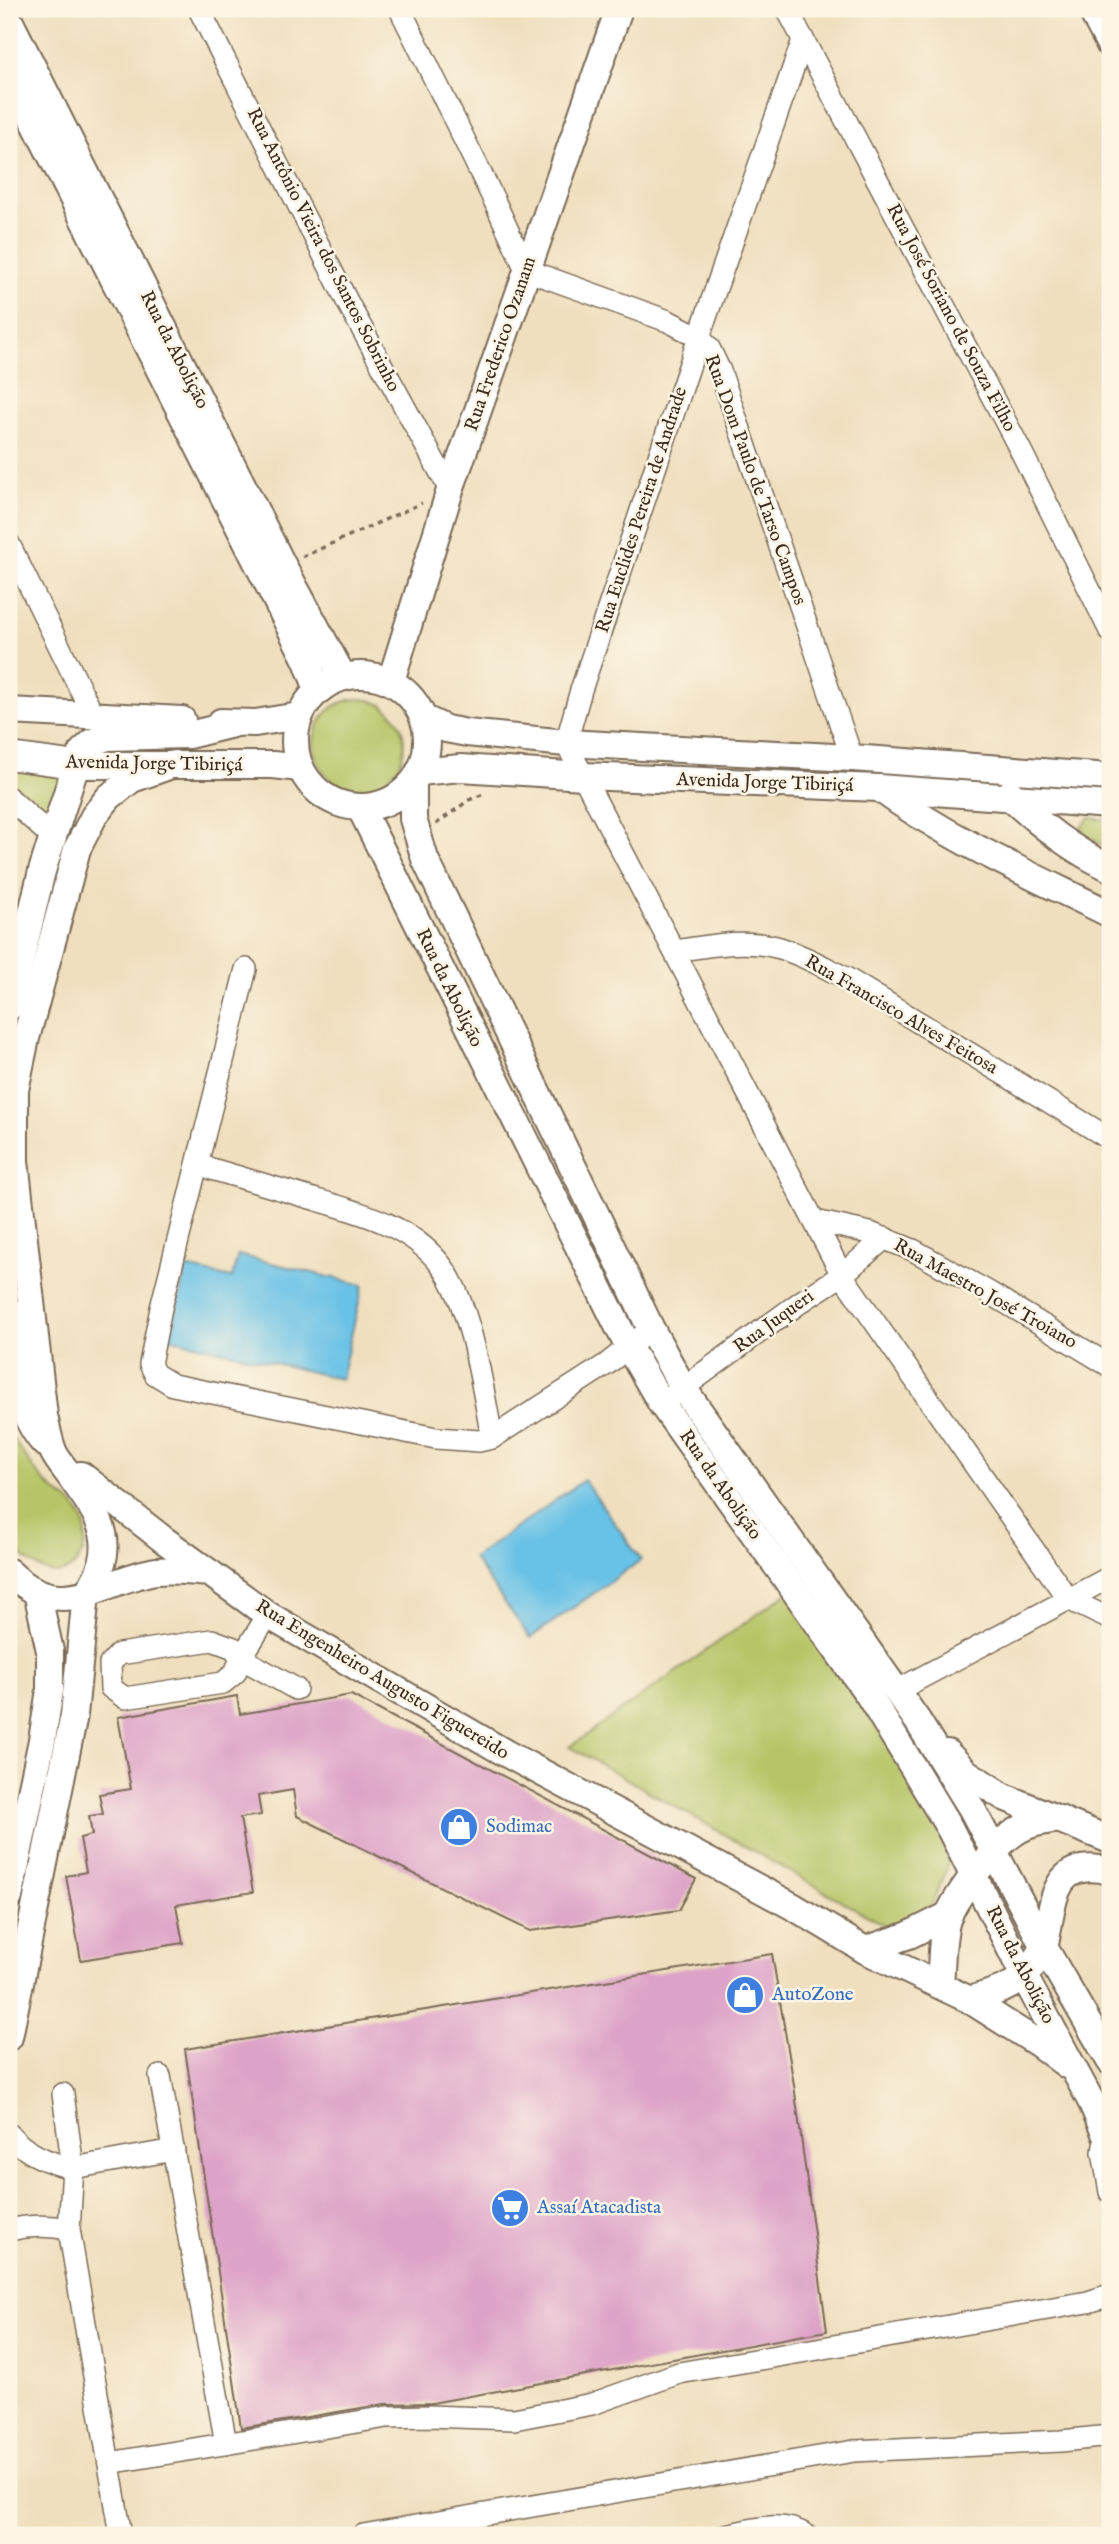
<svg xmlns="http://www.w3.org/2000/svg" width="1119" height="2544" viewBox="0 0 1119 2544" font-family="'IM FELL English',serif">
	<rect width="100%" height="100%" fill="#fcf5e5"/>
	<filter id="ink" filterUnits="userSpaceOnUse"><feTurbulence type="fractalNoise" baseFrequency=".0143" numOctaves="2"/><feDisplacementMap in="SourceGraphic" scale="14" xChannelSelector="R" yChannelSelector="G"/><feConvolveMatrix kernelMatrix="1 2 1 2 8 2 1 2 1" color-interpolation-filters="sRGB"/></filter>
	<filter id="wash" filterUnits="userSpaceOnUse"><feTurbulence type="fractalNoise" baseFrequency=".00686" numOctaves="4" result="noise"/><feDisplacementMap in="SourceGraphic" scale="28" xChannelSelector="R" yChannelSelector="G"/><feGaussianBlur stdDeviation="1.57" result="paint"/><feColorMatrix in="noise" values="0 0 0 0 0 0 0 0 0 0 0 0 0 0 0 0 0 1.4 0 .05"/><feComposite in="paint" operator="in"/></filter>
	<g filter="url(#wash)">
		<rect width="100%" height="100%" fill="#efdfbe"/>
		<g fill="#b7c567" stroke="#797842" stroke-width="2">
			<circle cx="359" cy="744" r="45"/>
			<path d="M9,767L68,776L55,822L9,779Z"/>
			<path d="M1089,818L1110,820V849L1087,837L1081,827Z"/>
			<path d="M13,1439C24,1454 35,1473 49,1486C61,1497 77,1503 83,1520C90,1538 83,1568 60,1573C47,1575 36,1566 26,1559C19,1554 12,1548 9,1539V1486Z"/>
			<path d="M790,1591L946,1831L948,1866L930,1908L891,1929L570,1747Z"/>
		</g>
		<g fill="#68c1e6" stroke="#527682" stroke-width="2">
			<path d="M238,1255L363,1285L341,1379L169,1338L186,1268L232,1278Z"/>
			<path d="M584,1480L641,1560L530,1638L473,1558Z"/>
		</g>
		<g id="blocks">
			<g fill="#dda2c7">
				<path d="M351,1695L696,1879L679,1910L530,1931L297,1816L293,1790L258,1796L261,1815L240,1818L253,1892L176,1905L183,1943L81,1960L66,1876L86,1872L80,1838L92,1835L89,1816L103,1814L99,1794L131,1789L118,1717L237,1696L240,1714Z"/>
				<path d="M772,1954L794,2085L827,2331L432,2403L385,2404L241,2428L185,2049Z"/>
			</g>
		</g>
	</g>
	<g filter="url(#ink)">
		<use href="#blocks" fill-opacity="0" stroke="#7a6956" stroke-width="2"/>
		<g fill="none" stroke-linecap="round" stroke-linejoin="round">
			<defs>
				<g id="minor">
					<path d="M199,9L349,305L450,490"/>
					<path d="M400,9L494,200L526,270L668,321L699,337L709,348L720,371L852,758"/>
					<path d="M787,9L1022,453L1110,631"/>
					<path d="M803,40L699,337L581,690L566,743L842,1275L1068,1599L1110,1619"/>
					<path d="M9,544L93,715"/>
					<path d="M9,798L52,837"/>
					<path d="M675,951C708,946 747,938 780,948C803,955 824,967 846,978L1110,1139"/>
					<path d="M246,969L161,1308L150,1364L155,1374L173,1385L436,1438L479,1441L492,1438L607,1364L651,1329"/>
					<path d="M198,1165C235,1176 273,1187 310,1198C358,1212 409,1224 441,1265C471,1303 483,1390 492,1438"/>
					<path d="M815,1221L870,1233L913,1250L990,1293L1110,1366"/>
					<path d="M672,1396L802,1301L842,1275L885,1238"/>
					<path d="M268,1615L241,1658L234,1648L212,1640L119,1654L110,1664L111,1688L125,1698L223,1683L235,1673L241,1658L296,1689"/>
					<path d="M898,1690L1110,1577"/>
					<path d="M160,2076L226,2444"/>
					<path d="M63,2094L73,2168L69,2229L121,2535"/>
					<path d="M9,2134C26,2154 48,2163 73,2168L174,2150"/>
					<path d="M1106,2134L1103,2152L1110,2192"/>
					<path d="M9,2230C30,2225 48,2225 69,2229"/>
					<path d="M109,2463L387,2417L428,2416L514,2419L592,2404L679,2373L1088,2302L1110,2295"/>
					<path d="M363,2535L854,2451L1061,2441L1110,2436"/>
					<path d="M725,2535C752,2530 781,2519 806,2535"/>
				</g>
				<g id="major">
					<path d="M1091,9L1110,45"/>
					<path d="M9,20L283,566L343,677"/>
					<path d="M9,72L307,661L318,690"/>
					<circle cx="361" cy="741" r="66"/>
					<path d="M391,681L450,490L619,9"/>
					<path d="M9,711L182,720"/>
					<path d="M425,719L446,729L467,733L566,743L852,758L1110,777"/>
					<path d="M221,722L255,723L299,716"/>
					<path d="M9,756L76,765H273L300,768"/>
					<path d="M419,772L461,768L583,776L879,788L1110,805"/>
					<path d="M413,784V819L425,859L651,1329L683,1388L917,1720L972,1809L1044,1947L1110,2061"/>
					<path d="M879,788C950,840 1031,875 1110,914"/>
					<path d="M1010,793L1011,798C1042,826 1072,850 1110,868"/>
					<path d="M360,807L628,1346L661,1403L868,1694L914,1769L950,1829L1024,1976L1092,2103L1110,2145"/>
					<path d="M9,1007L42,871L76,765L83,751L93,742L108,737L189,735L237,723"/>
					<path d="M9,1312C14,1357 13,1408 44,1443"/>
					<path d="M81,1475L164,1540L268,1615L507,1754L794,1907L865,1950L970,2000L1039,2044L1067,2065"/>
					<path d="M9,1572C63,1624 100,1580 156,1571C173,1569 193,1572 210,1573"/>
					<path d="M947,1753L967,1773L1004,1797L1110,1840"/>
					<path d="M9,1897L42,1740L50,1690V1651L37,1592"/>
					<path d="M865,1950L909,1935L949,1915"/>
					<path d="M940,1984C942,1965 941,1931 949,1914C959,1892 994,1846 1014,1833C1028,1823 1044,1821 1060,1819"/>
					<path d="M970,2000C987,1994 1010,1989 1024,1976C1031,1969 1042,1953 1045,1944C1054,1903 1051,1856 1110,1871"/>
					<path d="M9,2037L74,1715L86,1594C122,1545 100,1517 70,1476C65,1469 58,1461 54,1453C49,1442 47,1428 44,1416L15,1161V1090L26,1038L77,849L94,816L109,797L132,779L174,764"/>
				</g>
			</defs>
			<use href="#minor" stroke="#7a6956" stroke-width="24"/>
			<use href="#major" stroke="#7a6956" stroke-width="30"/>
			<g stroke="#7a6956" stroke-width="3.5" stroke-dasharray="5 5" stroke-linecap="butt">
				<path d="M302,557L422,503"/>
				<path d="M436,824L469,800L486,793"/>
			</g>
			<use href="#minor" stroke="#fff" stroke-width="21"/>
			<use href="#major" stroke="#fff" stroke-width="26"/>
		</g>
	</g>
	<defs>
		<symbol id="shop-disc" viewBox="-11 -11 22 22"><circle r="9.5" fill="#3f7fe0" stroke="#fcf5e5"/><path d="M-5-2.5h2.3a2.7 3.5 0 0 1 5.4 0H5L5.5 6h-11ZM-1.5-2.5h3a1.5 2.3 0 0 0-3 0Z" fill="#fff"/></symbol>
		<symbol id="supermarket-disc" viewBox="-11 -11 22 22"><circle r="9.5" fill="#3f7fe0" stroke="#fcf5e5"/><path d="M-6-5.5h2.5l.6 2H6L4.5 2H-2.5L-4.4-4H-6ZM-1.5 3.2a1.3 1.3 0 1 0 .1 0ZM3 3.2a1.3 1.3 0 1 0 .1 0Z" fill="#fff"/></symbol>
	</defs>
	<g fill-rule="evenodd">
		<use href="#shop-disc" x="437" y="1805" width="44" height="44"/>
		<use href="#shop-disc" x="723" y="1973" width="44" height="44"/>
		<use href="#supermarket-disc" x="488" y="2186" width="44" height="44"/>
	</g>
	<g text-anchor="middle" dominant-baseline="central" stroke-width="5" stroke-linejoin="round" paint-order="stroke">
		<g font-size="19" fill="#3b2a1e" stroke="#fcf5e5">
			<text transform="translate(323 250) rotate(63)">Rua Antônio Vieira dos Santos Sobrinho</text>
			<text transform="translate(951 318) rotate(62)">Rua José Soriano de Souza Filho</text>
			<text transform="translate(501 344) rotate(-71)">Rua Frederico Ozanam</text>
			<text transform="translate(174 350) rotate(63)">Rua da Abolição</text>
			<text transform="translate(755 480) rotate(70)">Rua Dom Paulo de Tarso Campos</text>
			<text transform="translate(642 510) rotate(-72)">Rua Euclides Pereira de Andrade</text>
			<text transform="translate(154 764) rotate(1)">Avenida Jorge Tibiriçá</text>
			<text transform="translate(765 783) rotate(2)">Avenida Jorge Tibiriçá</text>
			<text transform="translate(449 988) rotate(64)">Rua da Abolição</text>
			<text transform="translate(901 1015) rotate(30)">Rua Francisco Alves Feitosa</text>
			<text transform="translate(985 1294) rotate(29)">Rua Maestro José Troiano</text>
			<text transform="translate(774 1322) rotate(-36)">Rua Juqueri</text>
			<text transform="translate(720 1485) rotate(55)">Rua da Abolição</text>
			<text transform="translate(382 1680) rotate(31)">Rua Engenheiro Augusto Figuereido</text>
			<text transform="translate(1020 1965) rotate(63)">Rua da Abolição</text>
		</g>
		<g font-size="19" fill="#366cbe" stroke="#fcf5e5" text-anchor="start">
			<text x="486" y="1827">Sodimac</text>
			<text x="772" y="1995">AutoZone</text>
			<text x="537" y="2208">Assaí Atacadista</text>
		</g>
	</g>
	<rect width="1119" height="2544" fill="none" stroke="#fcf5e5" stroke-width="35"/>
</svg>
